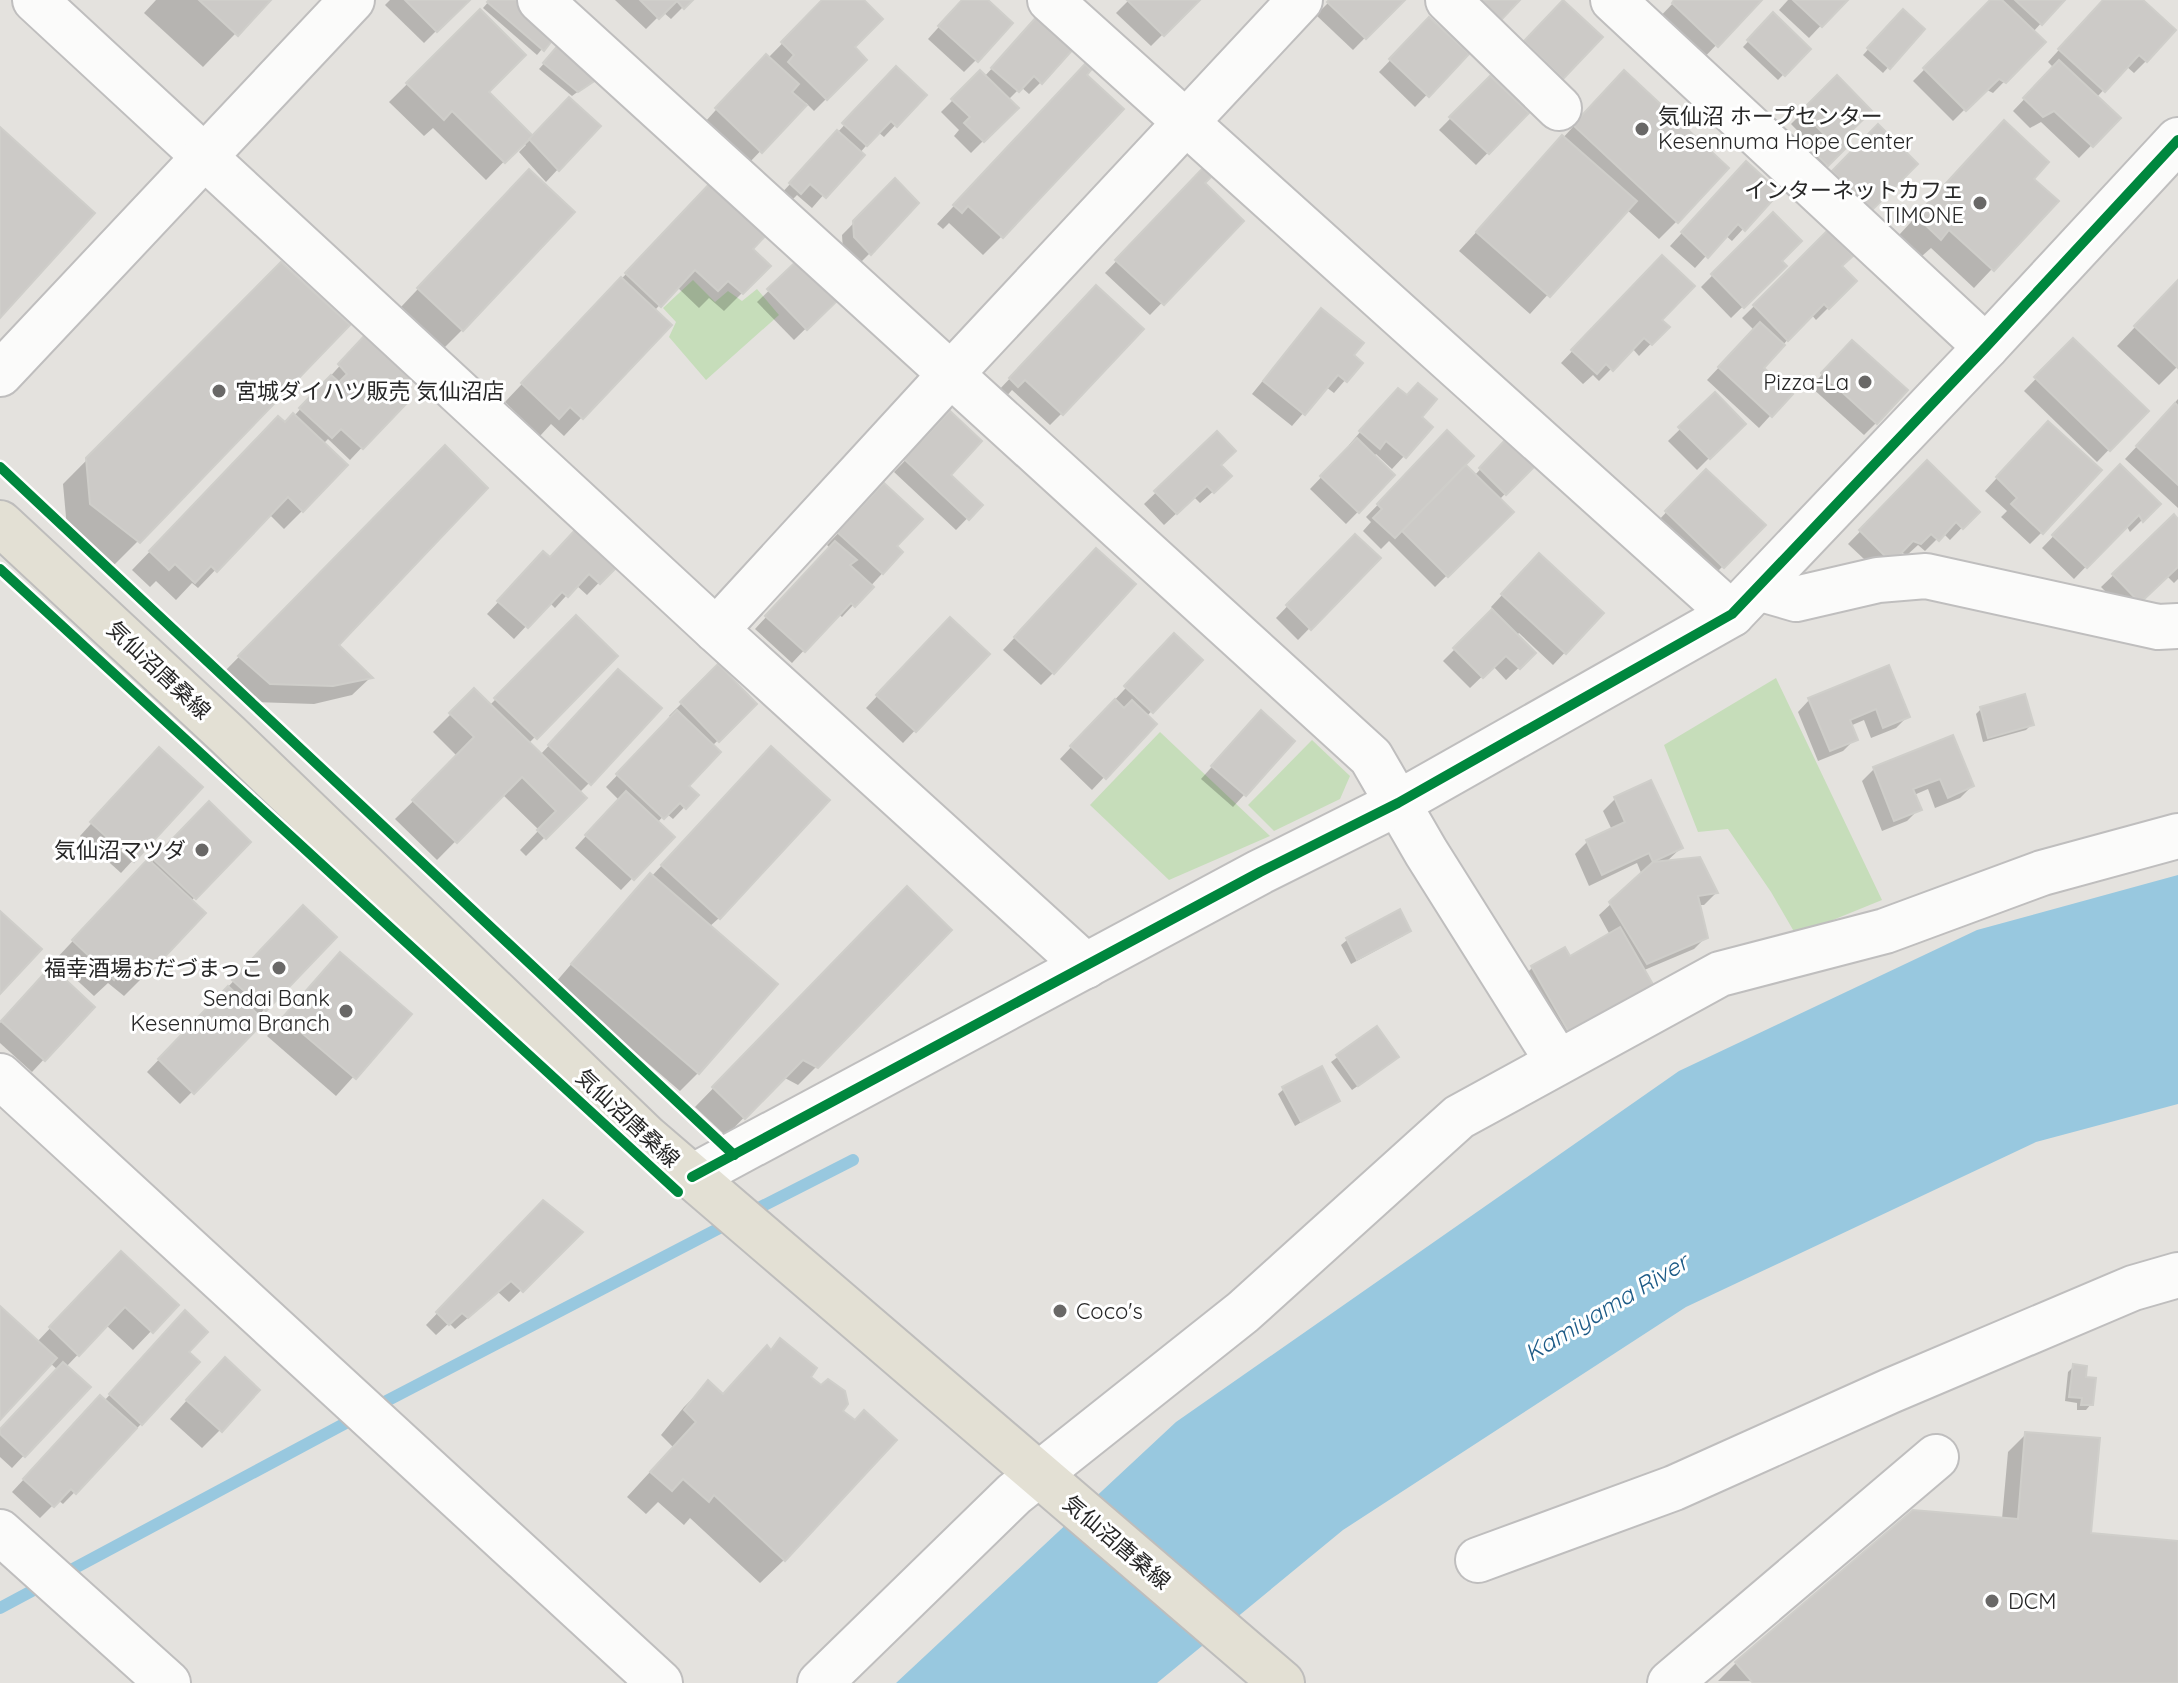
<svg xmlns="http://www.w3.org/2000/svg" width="2178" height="1683" viewBox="0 0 2178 1683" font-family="Quicksand,'Noto Sans JP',sans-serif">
	<rect width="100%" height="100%" fill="#e4e2de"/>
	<g fill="#c6ddba">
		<path d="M693,280L715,302L728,291L742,301L757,289L779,315L706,380L669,337L676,322L663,308Z"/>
		<path d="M1776,678L1882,900L1796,935L1771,892L1728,829L1698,832L1664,745Z"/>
		<path d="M1160,732L1270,836L1169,880L1090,805Z"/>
		<path d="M1312,740L1350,776L1340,799L1274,831L1248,805Z"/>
	</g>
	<path fill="#98c8df" d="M2178,875V1104L2036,1142L1686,1307L1343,1530L1157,1683H896L1176,1422L1679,1071L1977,930Z"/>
	<g fill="#0003">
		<path d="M156,0H268L203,67L144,13Z"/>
		<path d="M390,0H467L424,43L385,5Z"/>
		<path d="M490,0H517L542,49L537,55L483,8Z"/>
		<path d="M615,0H690L671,19L663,12L646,29Z"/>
		<path d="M825,0H861L852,47L865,60L814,111L806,103L749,163L705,122L754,68L768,58Z"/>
		<path d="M963,0H985L976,60L964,72L928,39Z"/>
		<path d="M1129,0H1197L1151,46L1116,13Z"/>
		<path d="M1331,0H1402L1353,50L1316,15Z"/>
		<path d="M1676,0H1759L1699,63L1655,22Z"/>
		<path d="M1788,0H1845L1809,38L1779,10Z"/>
		<path d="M1993,0H2062L2033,32L2043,42L1993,93L1985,89L1953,121L1913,81Z"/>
		<path d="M2104,0H2140L2146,61L2134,73L2126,66L2096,98L2118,118L2079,158L2041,122L2030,128L2013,111L2054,68L2048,62Z"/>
		<path d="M1564,2L1600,37L1550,89L1514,54Z"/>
		<path d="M1903,11L1922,29L1883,73L1863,55Z"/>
		<path d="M480,12L486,92L532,138L598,126L546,182L519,152L526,145L523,142L486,180L433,128L424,136L389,102Z"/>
		<path d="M1773,15L1808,49L1778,80L1743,47Z"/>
		<path d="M1429,20L1466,54L1415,107L1379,72Z"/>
		<path d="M1028,29L1041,82L1029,94L1021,87L1008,100L1016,108L971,153L954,136L959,130L941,112L980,73L984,77Z"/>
		<path d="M556,50L599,76L572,96L539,69Z"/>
		<path d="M896,69L924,95L884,137L878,132L812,208L797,195L788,204L779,196Z"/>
		<path d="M1084,75L1121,109L1001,237L983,255L949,223L943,229L937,224L1067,85Z"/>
		<path d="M1490,78L1526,113L1476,165L1439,130Z"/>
		<path d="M1837,78L1841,138L1847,144L1814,177L1804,166L1818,152L1791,124Z"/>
		<path d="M1606,91L1677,221L1659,239L1626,209L1530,314L1459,251Z"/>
		<path d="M1878,127L1915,164L1859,221L1821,184Z"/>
		<path d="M1986,141L2056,201L1974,288L1931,248L1922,256L1899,235Z"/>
		<path d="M1203,171L1202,183L1241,221L1150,315L1105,273Z"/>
		<path d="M1734,176L1777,192L1732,241L1725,235L1695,268L1670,246Z"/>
		<path d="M895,181L870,253L858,265L843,250L842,235Z"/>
		<path d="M511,190L462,330L444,348L401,307Z"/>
		<path d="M696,200L742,293L724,311L709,298L699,308L677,287L654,311L669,325L564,436L551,424L540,436L505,402Z"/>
		<path d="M1773,214L1779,261L1784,266L1731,318L1701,287Z"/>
		<path d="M1828,233L1840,266L1855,281L1816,320L1811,314L1762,368L1790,394L1759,428L1707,380L1754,330L1742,318Z"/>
		<path d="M1662,257L1659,320L1667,327L1639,356L1632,348L1599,381L1593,375L1583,384L1561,363Z"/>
		<path d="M802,259L838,297L794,340L757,302Z"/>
		<path d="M281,264L138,541L114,565L67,528L63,484Z"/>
		<path d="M2178,282V366L2159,385L2117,346Z"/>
		<path d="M1085,299L1062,413L1050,425L1012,390L1005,398L998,391Z"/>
		<path d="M1310,323L1360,363L1334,393L1326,387L1292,426L1252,394Z"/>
		<path d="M367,336L394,395L403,404L350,460L328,439L323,444L302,511L284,529L269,514L198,588L192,583L176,600L156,581L150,587L132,570L260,437L285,424L294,416Z"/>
		<path d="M2073,341L2146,411L2097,462L2024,391Z"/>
		<path d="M1840,354L1876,423L1864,435L1811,387Z"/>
		<path d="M1715,395L1743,424L1697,470L1668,441Z"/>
		<path d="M2178,399V508L2125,459L2171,410L2169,409Z"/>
		<path d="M1386,402L1420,417L1431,427L1392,469L1376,454L1373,457L1393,476L1346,524L1310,489L1351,446L1349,445Z"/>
		<path d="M950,414L948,475L980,505L956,530L894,472Z"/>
		<path d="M1447,433L1463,465L1474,476L1506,442L1531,467L1499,500L1511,512L1435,587L1389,541L1381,549L1363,531L1371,522L1366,517Z"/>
		<path d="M1217,434V488L1200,503L1194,497L1164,525L1144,504Z"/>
		<path d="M2036,435L2042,532L2030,544L2001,517L2007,511L1985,491Z"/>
		<path d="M445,448L336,645L370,678L352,695L314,704L251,702L221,675Z"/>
		<path d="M1927,463L1977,512L1950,540L1943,533L1925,551L1918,545L1907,555L1900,552L1879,573L1848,544Z"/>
		<path d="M2120,467L2158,504L2130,532L2126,525L2074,579L2042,548Z"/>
		<path d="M1706,471L1763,526L1711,578L1655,524Z"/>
		<path d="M872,497L894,546L901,553L842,617L838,614L792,663L755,629L830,548L827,545Z"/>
		<path d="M2174,517L2178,522V579L2174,583L2167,576L2127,613L2101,587Z"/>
		<path d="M1355,536L1378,558L1298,640L1276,618Z"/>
		<path d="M550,560L614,567L587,595L576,585L555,608L549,602L514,639L487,614L532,566Z"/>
		<path d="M1084,563L1053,673L1041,685L1003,650Z"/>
		<path d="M1527,568L1602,613L1553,665L1519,633L1516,636L1534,653L1506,680L1493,666L1470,688L1443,661L1494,610L1491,607Z"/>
		<path d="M576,618L615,656L528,744L540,755L607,684L589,783L579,793L584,798L526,856L520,850L539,830L502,794L437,860L395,819L458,757L433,732L474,691L489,706Z"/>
		<path d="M938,631L987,654L903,743L866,708Z"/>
		<path d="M1174,636L1200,660L1146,717L1154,724L1092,790L1060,759Z"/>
		<path d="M718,667L755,704L712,746L687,786L696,795L673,819L666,813L657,823L672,837L621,890L575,848L619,800L606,787L672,718L669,716Z"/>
		<path d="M1888,668L1908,716L1896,728L1871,738L1864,720L1850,726L1855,739L1843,751L1818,761L1798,712L1810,699Z"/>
		<path d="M1981,709L2032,724L2026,730L1983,742L1976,714Z"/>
		<path d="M1249,725L1292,742L1233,807L1201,779Z"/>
		<path d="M1952,737L1972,786L1960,798L1935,808L1928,789L1914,795L1919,809L1907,821L1882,831L1862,781L1874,769Z"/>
		<path d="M147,762L200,788L121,873L80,836Z"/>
		<path d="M753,767L719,918L709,927L698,1073L680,1091L555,983L632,894L651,877Z"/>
		<path d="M1615,799L1681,848L1666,862L1716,893L1704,905H1698L1706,937L1694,949L1642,971L1559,1046L1520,980L1532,968L1569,958L1610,935L1599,915L1642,875L1637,863L1589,886L1575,854L1587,842L1612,830L1603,811Z"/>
		<path d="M209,804L249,842L190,902L142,978L124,996L108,983L94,996L55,960L130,880L150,864Z"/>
		<path d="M907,889L816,1067L798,1085L783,1077L726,1136L695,1107Z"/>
		<path d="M303,908L334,937L257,1017L262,1021L180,1104L147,1072Z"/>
		<path d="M1399,912L1409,930L1403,936L1351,964L1341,945L1347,940Z"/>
		<path d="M322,973L409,1015L336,1096L267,1036Z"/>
		<path d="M39,981L93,1007L32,1072L0,1043V1023Z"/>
		<path d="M1376,1029L1391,1062L1352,1090L1331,1062Z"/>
		<path d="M1284,1089L1338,1100L1295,1126L1278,1094Z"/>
		<path d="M543,1203L580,1233L509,1302L498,1292L455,1329L449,1323L436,1335L426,1325Z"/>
		<path d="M103,1272L176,1305L133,1350L106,1325L66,1367L88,1387L12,1468L0,1457V1431L58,1370L50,1363L0,1417V1309L37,1342Z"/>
		<path d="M173,1325L186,1352L141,1424L63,1504L58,1500L40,1518L12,1492L89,1409L104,1401Z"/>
		<path d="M780,1340L808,1378L822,1388L784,1560L760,1583L690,1518L684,1525L658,1502L646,1514L627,1497L673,1447L661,1435L684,1407L708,1383L722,1395L767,1348L770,1351Z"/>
		<path d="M2074,1366L2084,1379L2091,1404L2086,1410H2077V1403L2065,1401L2068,1372Z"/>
		<path d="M207,1378L220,1430L202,1448L170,1419Z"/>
		<path d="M2026,1434L2089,1535L2178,1543V1683L1718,1681L1736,1663L2002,1519L2008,1452Z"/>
	</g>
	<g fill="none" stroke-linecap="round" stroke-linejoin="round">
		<g stroke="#98c8df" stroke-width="12">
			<path d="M749,1213L853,1160"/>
			<path d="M373,1408L733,1221"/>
			<path d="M0,1608L357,1417"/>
		</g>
	</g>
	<g fill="#cccac7" stroke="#cfceca" stroke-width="2">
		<path d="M199,0H271L238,36Z"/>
		<path d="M405,0H470L437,32Z"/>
		<path d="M489,0H520L558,33L544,51L487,2Z"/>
		<path d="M640,0H693L684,9L677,1L659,19Z"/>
		<path d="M822,0H864L883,19L855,47L867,60L827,100L788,62L794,55L781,42Z"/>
		<path d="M962,0H988L1013,23L978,62L938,26Z"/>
		<path d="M1127,0H1200L1164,36Z"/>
		<path d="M1329,0H1405L1366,39L1327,2Z"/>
		<path d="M1477,0H1520L1500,21Z"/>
		<path d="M1563,0L1603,37L1563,79L1524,41Z"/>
		<path d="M1674,0H1762L1718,47L1672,3Z"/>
		<path d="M1793,0H1848L1822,27Z"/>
		<path d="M1990,0H2002L2046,42L2006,83L1999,79L1966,111L1923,68Z"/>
		<path d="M2015,0H2065L2042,25Z"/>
		<path d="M2103,0H2143L2176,30L2147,62L2139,55L2105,92L2058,49Z"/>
		<path d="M480,9L526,55L489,92L533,136L505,163L452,111L444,120L406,83Z"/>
		<path d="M1903,9L1925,29L1890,69L1867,48Z"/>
		<path d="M1773,12L1811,49L1785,76L1747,40Z"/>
		<path d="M1039,14L1075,47L1042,84L1034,76L1019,92L991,68Z"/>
		<path d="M1429,17L1469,54L1429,97L1389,59Z"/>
		<path d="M561,42L602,76L578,92L543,63Z"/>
		<path d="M766,54L799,84L792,92L807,105L762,153L715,108Z"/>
		<path d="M2059,60L2121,118L2093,147L2054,111L2043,117L2023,98Z"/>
		<path d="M1085,64L1091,70L1087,75L1124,109L1003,238L968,206L962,213L953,205Z"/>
		<path d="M896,66L927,95L897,127L891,121L867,146L842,123Z"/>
		<path d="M980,70L1019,108L984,142L964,123L970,117L951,99Z"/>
		<path d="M1624,70L1729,168L1678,223L1573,125Z"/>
		<path d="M1837,75L1872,111L1844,138L1850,144L1828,166L1814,152L1829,139L1801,111Z"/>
		<path d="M1490,76L1529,113L1489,154L1449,117Z"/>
		<path d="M569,97L601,126L559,171L529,139Z"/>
		<path d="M2004,120L2049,162L2034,179L2059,201L1994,271L1949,230L1941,240L1916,216Z"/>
		<path d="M1878,124L1918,164L1872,210L1832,171Z"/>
		<path d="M0,127L95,213L0,318Z"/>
		<path d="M837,130L865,155L826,198L810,184L801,194L789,183Z"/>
		<path d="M1562,135L1637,201L1550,297L1476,232Z"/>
		<path d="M1746,161L1780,192L1745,231L1738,224L1708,258L1681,232Z"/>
		<path d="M1203,168L1212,176L1205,183L1244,221L1164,305L1115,260Z"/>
		<path d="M529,169L575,212L463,331L417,288Z"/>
		<path d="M895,178L919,203L871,255L854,237L853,221Z"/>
		<path d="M714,179L770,231L753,249L771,266L743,294L728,281L718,291L695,270L661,307L625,273Z"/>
		<path d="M1773,212L1802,241L1782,261L1787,266L1744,308L1711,274Z"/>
		<path d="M1828,230L1853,256L1842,266L1857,281L1829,309L1824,304L1788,341L1753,305Z"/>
		<path d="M1662,255L1695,286L1662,320L1670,327L1652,345L1644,338L1613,371L1606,364L1597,374L1571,350Z"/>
		<path d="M802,256L841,297L807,330L767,289Z"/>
		<path d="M281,262L350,325L140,543L90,504L86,458Z"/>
		<path d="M621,277L672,325L583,419L570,407L559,419L521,383Z"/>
		<path d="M2178,280V368L2134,326Z"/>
		<path d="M1096,285L1144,329L1063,415L1025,380L1018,387L1009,378Z"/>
		<path d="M1321,308L1364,343L1354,355L1363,363L1347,382L1338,375L1305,415L1263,381Z"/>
		<path d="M1760,322L1785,345L1764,368L1793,394L1772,417L1718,367Z"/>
		<path d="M367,333L413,377L396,395L406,404L363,449L341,429L332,438L299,408L331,375L339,382L347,374L338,364Z"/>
		<path d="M2073,338L2149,411L2110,451L2034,377Z"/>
		<path d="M1852,340L1908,390L1877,424L1821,373Z"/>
		<path d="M1418,383L1437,399L1422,417L1433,427L1406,458L1386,441L1380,449L1359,431L1398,388L1407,395Z"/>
		<path d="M1715,392L1746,424L1710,459L1678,427Z"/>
		<path d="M2175,403L2178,406V485L2136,446Z"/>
		<path d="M950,411L982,441L951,475L983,505L969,520L904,459Z"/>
		<path d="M293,413L348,465L303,512L288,497L217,572L211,566L195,583L175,564L169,570L149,551L278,416L285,422Z"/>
		<path d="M2048,421L2102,470L2043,534L2011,504L2017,498L1996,477Z"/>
		<path d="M1447,430L1474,456L1395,538L1373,518L1382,509L1377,504Z"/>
		<path d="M1217,431L1236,451L1221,465L1232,476L1214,493L1207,486L1177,514L1154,491Z"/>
		<path d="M1357,438L1395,475L1359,513L1320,476Z"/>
		<path d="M1506,439L1534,467L1506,495L1479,468Z"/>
		<path d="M445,445L488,488L339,645L373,678L333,686L270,684L238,656Z"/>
		<path d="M1927,460L1980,512L1963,529L1956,522L1939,541L1931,534L1921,544L1913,541L1892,563L1859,530Z"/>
		<path d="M2120,464L2161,504L2143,522L2139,515L2087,568L2052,535Z"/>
		<path d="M1466,465L1514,512L1448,577L1402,531Z"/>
		<path d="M1706,469L1766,525L1724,568L1665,511Z"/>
		<path d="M884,483L923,519L897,546L903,552L883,574L837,532Z"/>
		<path d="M2174,514L2178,519V567L2140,603L2112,574Z"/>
		<path d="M576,529L617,567L600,584L589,574L568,597L562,592L528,628L497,601L543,551L550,557Z"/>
		<path d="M1355,534L1381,558L1311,630L1286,605Z"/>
		<path d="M835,541L857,560L850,565L874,587L855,607L851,603L805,652L765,616Z"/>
		<path d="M1096,548L1136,584L1054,674L1014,637Z"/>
		<path d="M1539,553L1604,613L1566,654L1501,594Z"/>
		<path d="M1492,609L1536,653L1520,669L1506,656L1483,678L1453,648Z"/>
		<path d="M576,615L618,656L537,739L494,698Z"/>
		<path d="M950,617L990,654L916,732L876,695Z"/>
		<path d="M1174,633L1203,660L1153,713L1124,686Z"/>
		<path d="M718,664L757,704L719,742L680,702Z"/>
		<path d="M1889,665L1910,717L1883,728L1876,709L1850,720L1858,740L1830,751L1808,698Z"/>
		<path d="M618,669L662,708L591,785L548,745Z"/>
		<path d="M474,688L587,798L546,839L537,830L556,811L522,777L457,843L412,800L474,737L449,713Z"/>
		<path d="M2025,694L2034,725L1988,738L1980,707Z"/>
		<path d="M1115,699L1124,708L1132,700L1157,724L1106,779L1070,746Z"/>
		<path d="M677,710L721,752L689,786L699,795L686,809L680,803L664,819L616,774Z"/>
		<path d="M1261,710L1295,741L1246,796L1211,766Z"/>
		<path d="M1953,735L1974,786L1948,798L1940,779L1913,789L1922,810L1894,821L1873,767Z"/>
		<path d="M771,746L830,800L720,919L661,865Z"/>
		<path d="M159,747L203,787L134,862L90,822Z"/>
		<path d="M1651,780L1683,848L1653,862L1649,853L1602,875L1586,840L1625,822L1614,797Z"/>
		<path d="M626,791L675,837L634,880L585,835Z"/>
		<path d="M209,801L251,842L196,899L153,859Z"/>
		<path d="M1700,857L1718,893L1698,896L1708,938L1647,964L1609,902L1653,862Z"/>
		<path d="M148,859L206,913L144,979L125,964L114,980L72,940Z"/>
		<path d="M650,873L778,984L699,1074L571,964Z"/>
		<path d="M907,886L952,930L818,1068L803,1060L745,1119L712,1087Z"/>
		<path d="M303,905L337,937L266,1011L232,980Z"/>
		<path d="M1400,909L1411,931L1357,960L1346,938Z"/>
		<path d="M0,911L42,949L0,994Z"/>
		<path d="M1620,927L1655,988L1571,1036L1531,966L1565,947L1570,956Z"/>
		<path d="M340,952L412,1014L356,1079L283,1017Z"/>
		<path d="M51,966L95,1007L45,1061L1,1021Z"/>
		<path d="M228,986L265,1021L194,1094L158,1059Z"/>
		<path d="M1377,1026L1399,1057L1358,1086L1336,1055Z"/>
		<path d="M1322,1066L1340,1101L1301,1122L1282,1087Z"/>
		<path d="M543,1200L583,1232L523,1292L511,1281L468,1318L462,1313L449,1325L436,1312Z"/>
		<path d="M121,1251L179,1305L153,1333L125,1307L79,1356L49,1327Z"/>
		<path d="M0,1306L57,1358L0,1420Z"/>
		<path d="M185,1310L208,1332L189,1352L200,1362L142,1425L109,1394Z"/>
		<path d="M780,1338L817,1368L811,1377L821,1385L828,1379L845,1391L848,1404L843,1411L855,1420L864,1410L897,1440L785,1561L714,1495L709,1502L683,1479L672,1491L650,1472L696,1422L684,1410L708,1380L723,1394L767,1345L771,1350Z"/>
		<path d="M225,1357L260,1390L222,1432L186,1400Z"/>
		<path d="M63,1362L91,1387L25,1457L0,1434V1429Z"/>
		<path d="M2073,1364L2087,1366L2086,1377L2096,1378L2093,1405H2081L2082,1398L2069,1397Z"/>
		<path d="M100,1395L137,1428L76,1494L71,1489L54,1507L23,1479Z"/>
		<path d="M2025,1432L2100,1438L2091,1533L2178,1541V1683H1753L1735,1662L1913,1510L2018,1519Z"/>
	</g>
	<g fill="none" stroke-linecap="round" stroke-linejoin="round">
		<defs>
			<g id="minor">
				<path d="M35,0L716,630L1086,966"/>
				<path d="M540,0L1371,757L1426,852L1558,1062"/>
				<path d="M1050,0L1732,614"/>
				<path d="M1448,0L1559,108"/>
				<path d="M1613,0L1986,347"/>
				<path d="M0,374L352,0"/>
				<path d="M1758,588L1796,599L1878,580L1926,576L2158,627L2178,626"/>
				<path d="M716,630L950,375L1300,0"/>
				<path d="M0,1076L660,1683"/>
				<path d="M692,1177L1260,872L1398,803L1732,614L1986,347L2178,140"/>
				<path d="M0,1532L168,1683"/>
				<path d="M1478,1560L1674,1488L1890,1391L2133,1288L2178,1275"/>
				<path d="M820,1683L1014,1494L1243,1312L1459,1117L1720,974L1885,931L2042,873L2178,836"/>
				<path d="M1670,1683L1936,1457"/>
			</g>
			<path id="major" d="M0,523L228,735L647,1138L1282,1683"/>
		</defs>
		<use href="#minor" stroke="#bfbebe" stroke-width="48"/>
		<use href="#major" stroke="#bebdbc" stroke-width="48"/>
		<use href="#minor" stroke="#fbfbfa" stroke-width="44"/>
		<use href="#major" stroke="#e3e0d4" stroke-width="44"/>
		<defs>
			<g id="cycleway">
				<path d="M0,467L734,1155"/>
				<path d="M0,569L678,1192"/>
				<path d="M692,1177L1260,872L1398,803L1732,614L1986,347L2178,140"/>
			</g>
		</defs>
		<use href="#cycleway" stroke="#fff" stroke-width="15"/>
		<use href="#cycleway" stroke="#00873e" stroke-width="10"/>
	</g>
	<g fill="#696867" stroke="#fff" stroke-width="3">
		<circle cx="1642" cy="129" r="8"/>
		<circle cx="1980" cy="203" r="8"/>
		<circle cx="1865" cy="382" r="8"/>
		<circle cx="219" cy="391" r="8"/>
		<circle cx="202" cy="850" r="8"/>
		<circle cx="279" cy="968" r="8"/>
		<circle cx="346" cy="1011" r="8"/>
		<circle cx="1060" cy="1311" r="8"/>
		<circle cx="1992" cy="1601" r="8"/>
	</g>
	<g text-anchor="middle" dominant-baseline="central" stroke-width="6" stroke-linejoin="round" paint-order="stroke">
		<g font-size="22" fill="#272727" stroke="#fff" text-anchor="end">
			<text x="1658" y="116" text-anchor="start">気仙沼 ホープセンター<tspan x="1658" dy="25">Kesennuma Hope Center</tspan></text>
			<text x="1964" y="190">インターネットカフェ<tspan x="1964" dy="25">TIMONE</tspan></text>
			<text x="1849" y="382">Pizza-La</text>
			<text x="235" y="391" text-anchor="start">宮城ダイハツ販売 気仙沼店</text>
			<text x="186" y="850">気仙沼マツダ</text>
			<text x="263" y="968">福幸酒場おだづまっこ</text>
			<text x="330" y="998">Sendai Bank<tspan x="330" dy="25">Kesennuma Branch</tspan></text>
			<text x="1076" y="1311" text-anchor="start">Coco's</text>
			<text x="2008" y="1601" text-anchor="start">DCM</text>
		</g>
		<g font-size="22" fill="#272727" stroke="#fff">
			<text transform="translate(159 670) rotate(43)">気仙沼唐桑線</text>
			<text transform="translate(628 1118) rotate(43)">気仙沼唐桑線</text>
			<text transform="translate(1117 1542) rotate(40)">気仙沼唐桑線</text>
		</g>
		<g font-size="24" font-style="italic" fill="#1c5a86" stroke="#fff">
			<text transform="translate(1606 1307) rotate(-31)">Kamiyama River</text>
		</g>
	</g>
</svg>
